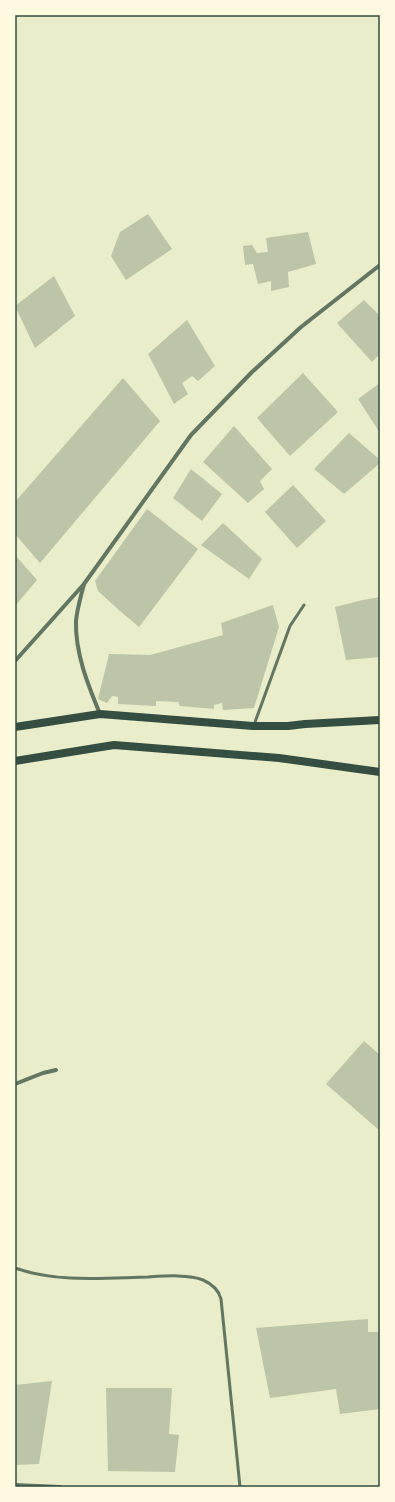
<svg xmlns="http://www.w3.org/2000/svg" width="395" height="1502" viewBox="0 0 395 1502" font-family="Bitter,serif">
	<rect width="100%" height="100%" fill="#e9edc9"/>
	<g fill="#bcc5a7">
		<path d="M148,214L172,249L126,280L111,256L120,232Z"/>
		<path d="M308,232L316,264L288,272L289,287L271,291V281L258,284L253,264L245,265L243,246L252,245L257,253L268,252L266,238Z"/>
		<path d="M54,276L75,316L35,348L15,306Z"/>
		<path d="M364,300L380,316V354L372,362L337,323Z"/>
		<path d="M187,320L215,366L198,381L192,376L182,383L188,394L174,404L148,354Z"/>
		<path d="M303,373L338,412L290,456L257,418Z"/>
		<path d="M123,378L160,421L40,563L15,534V502Z"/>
		<path d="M380,383V433L358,399Z"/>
		<path d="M234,426L272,469L260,481L264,489L248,503L203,462Z"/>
		<path d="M349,433L380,460V463L344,494L314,469Z"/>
		<path d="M191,469L222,494L202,521L173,498Z"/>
		<path d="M293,485L326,521L297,548L265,512Z"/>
		<path d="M147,509L198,549L139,627L120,611L98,591L95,581Z"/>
		<path d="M223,523L262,559L249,579L201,545Z"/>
		<path d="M15,555L37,580L15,606Z"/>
		<path d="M380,597V657L346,660L335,607L363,600Z"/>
		<path d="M273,605L279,627L254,708L223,710L222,703L214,705V709L180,706L178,702L156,701V706L118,704V697L112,696L107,703L98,699L109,654L150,655L223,635L221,623Z"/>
		<path d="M364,1041L380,1055V1131L326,1084Z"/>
		<path d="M368,1319V1332H380V1409L340,1414L336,1389L270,1398L256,1328Z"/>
		<path d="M52,1381L39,1464L15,1465V1385Z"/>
		<path d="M106,1388H172L169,1434L179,1435L175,1472L108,1471Z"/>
	</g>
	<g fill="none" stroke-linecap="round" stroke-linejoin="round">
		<g stroke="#617663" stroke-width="3">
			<path d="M254,725L290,626L304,605"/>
			<path d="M15,1268C57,1283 105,1278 148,1277C164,1276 189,1274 203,1280C212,1284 219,1291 221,1299L240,1487"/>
		</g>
		<g stroke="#617663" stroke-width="4">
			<path d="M84,584C81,596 77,609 76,621C75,653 88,685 100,714"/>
			<path d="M15,661L84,584L191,435L252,372L301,327L380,265"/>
			<path d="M15,1084L43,1073L56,1070"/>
			<path d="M15,1485L60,1487"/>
		</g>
		<g stroke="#344e41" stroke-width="8">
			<path d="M15,727L100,714L253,726H288L305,724L380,720"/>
			<path d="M15,761L114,745L279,758L380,772"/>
		</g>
	</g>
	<rect width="395" height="1502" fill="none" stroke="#fefae0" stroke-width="32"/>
	<rect x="16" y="16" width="363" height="1470" fill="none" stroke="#344e41" stroke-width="1.5"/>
</svg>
